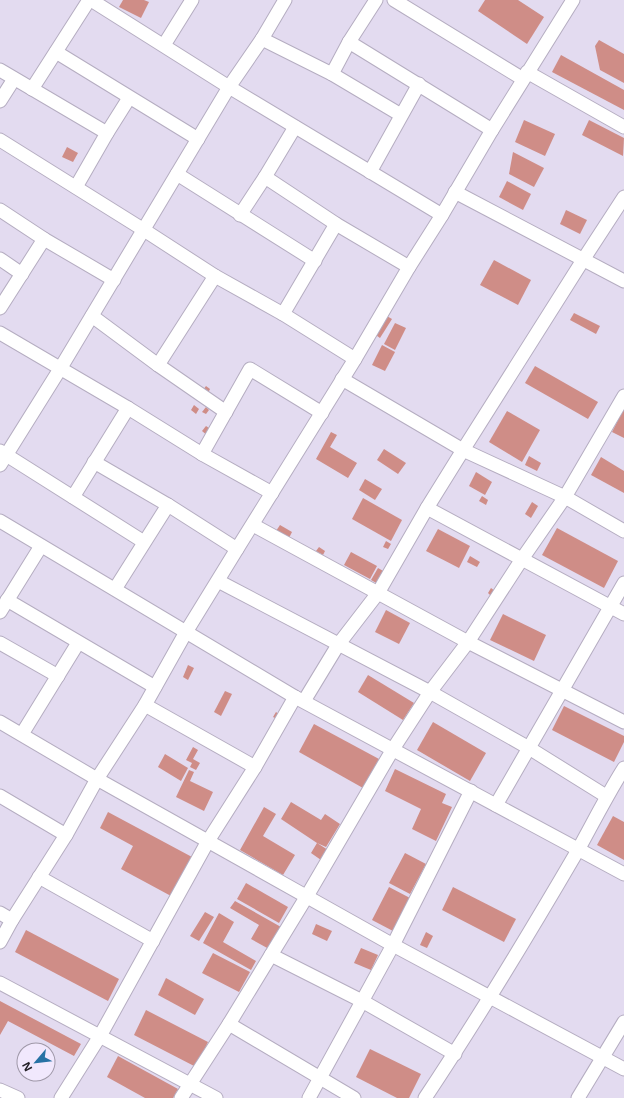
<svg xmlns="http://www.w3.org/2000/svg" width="624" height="1098" viewBox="0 0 624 1098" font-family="'Noto Sans',sans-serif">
	<rect width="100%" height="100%" fill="#e3dbf0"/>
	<g fill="#cf8d87">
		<path d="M123,0H144L149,2L141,18L119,7Z"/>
		<path d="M485,0H518L544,17L527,44L478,11Z"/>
		<path d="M599,40L624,54V83L600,70L595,46Z"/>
		<path d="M561,55L624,90V110L552,72Z"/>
		<path d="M524,120L555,134L545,156L515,142Z"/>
		<path d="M589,120L624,138L623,156L582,135Z"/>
		<path d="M67,147L78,153L73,162L62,157Z"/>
		<path d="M513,152L544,168L534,187L509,174Z"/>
		<path d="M507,181L531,194L523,210L499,197Z"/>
		<path d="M566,210L587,220L580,234L560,224Z"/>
		<path d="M494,260L531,280L518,305L480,285Z"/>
		<path d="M574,313L600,326L596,334L570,320Z"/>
		<path d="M385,315L392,319L380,338L373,333Z"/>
		<path d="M395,323L406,328L395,350L384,344Z"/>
		<path d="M382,345L395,352L385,371L372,365Z"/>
		<path d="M535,366L598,402L588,419L525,383Z"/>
		<path d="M206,386L210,389L208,393L203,390Z"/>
		<path d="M194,405L199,409L196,414L191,410Z"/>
		<path d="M206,407L209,410L206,414L202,412Z"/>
		<path d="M624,408V438L612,432Z"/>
		<path d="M507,411L540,430L522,462L489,442Z"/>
		<path d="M206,426L212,430L208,436L202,431Z"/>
		<path d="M331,432L337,435L330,447L357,463L348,478L316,459Z"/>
		<path d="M384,449L406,463L398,474L377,460Z"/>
		<path d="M529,456L541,463L537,471L525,465Z"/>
		<path d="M601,457L624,471V493L591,475Z"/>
		<path d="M476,472L492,482L485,495L469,486Z"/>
		<path d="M365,479L382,489L375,500L359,490Z"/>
		<path d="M482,496L488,500L486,505L479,501Z"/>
		<path d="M363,498L402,520L391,541L352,519Z"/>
		<path d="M532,502L538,506L531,518L525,514Z"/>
		<path d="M280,525L292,532L289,538L276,531Z"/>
		<path d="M557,528L618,561L604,588L542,555Z"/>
		<path d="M438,529L470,546L459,568L426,551Z"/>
		<path d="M386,541L391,544L388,549L383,547Z"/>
		<path d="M319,547L325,551L323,555L316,551Z"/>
		<path d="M351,552L377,566L370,579L344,565Z"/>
		<path d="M470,556L480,562L477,567L467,562Z"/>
		<path d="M378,568L385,572L378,584L371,580Z"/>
		<path d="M491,588L495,591L491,596L488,593Z"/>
		<path d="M386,610L410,623L399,644L375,632Z"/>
		<path d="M503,614L546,635L534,661L490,640Z"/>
		<path d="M188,665L194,668L188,680L183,677Z"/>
		<path d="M368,675L414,703L403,720L358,692Z"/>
		<path d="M225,691L232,694L221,716L214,712Z"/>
		<path d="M564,706L624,736V742L614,762L552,730Z"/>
		<path d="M276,712L280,715L277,719L273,717Z"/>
		<path d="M433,722L486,753L470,781L417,750Z"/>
		<path d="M314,724L379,759L363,788L299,752Z"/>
		<path d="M193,747L198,750L193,759L200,763L196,770L190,767L192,763L186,760Z"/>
		<path d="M165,754L188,768L181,781L158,767Z"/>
		<path d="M395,769L446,794L442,803L452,807L436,841L412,829L421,809L385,791Z"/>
		<path d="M189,770L194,772L190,781L213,792L204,811L176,797Z"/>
		<path d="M291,802L321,820L325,814L340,824L326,847L317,843L328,850L321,860L311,853L317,843L281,819Z"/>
		<path d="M264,807L276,814L263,836L295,855L283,875L240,850Z"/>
		<path d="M108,812L192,857L171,896L121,869L133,846L100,828Z"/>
		<path d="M613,816L624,822V860L597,845Z"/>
		<path d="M405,853L426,864L410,894L389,883Z"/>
		<path d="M246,883L288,907L279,923L237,899Z"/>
		<path d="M389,887L410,898L393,931L372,920Z"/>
		<path d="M453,887L516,919L504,942L442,910Z"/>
		<path d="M235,901L281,927L269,949L251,939L259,925L230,908Z"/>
		<path d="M205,912L214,917L199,941L190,936Z"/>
		<path d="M219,913L234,922L223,942L256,961L251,970L203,943Z"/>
		<path d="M316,924L332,931L327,941L312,934Z"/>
		<path d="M26,930L119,979L108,1001L15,952Z"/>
		<path d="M426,932L433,936L427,948L420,945Z"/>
		<path d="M361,948L378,955L371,970L354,963Z"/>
		<path d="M213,953L250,972L239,992L202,973Z"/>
		<path d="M166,978L204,999L195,1015L158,995Z"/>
		<path d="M0,1001L81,1044L74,1056L8,1021L0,1035Z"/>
		<path d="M146,1010L208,1042L196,1067L134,1035Z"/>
		<path d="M370,1049L421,1074L409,1098H397L356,1077Z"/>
		<path d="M118,1056L178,1089L173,1098H145L107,1077Z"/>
	</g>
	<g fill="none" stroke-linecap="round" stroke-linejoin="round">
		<defs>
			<g id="minor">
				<path d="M91,0L229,87L442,215"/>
				<path d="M394,0L523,79"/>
				<path d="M262,39L332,74L401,115"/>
				<path d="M349,42L492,130"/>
				<path d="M164,45L192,0"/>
				<path d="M56,52L198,139"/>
				<path d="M0,70L107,133"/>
				<path d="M527,72L624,127"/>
				<path d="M332,74L349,42L376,0"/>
				<path d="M32,89L89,0"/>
				<path d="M0,101L14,79"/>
				<path d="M0,140L144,230L215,276L283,314L355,359"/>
				<path d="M370,172L419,84"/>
				<path d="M177,174L315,261"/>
				<path d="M265,177L336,224L409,267"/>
				<path d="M76,187L107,133L129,98"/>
				<path d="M455,192L624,281"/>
				<path d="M0,210L44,239L114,280"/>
				<path d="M240,215L265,177L295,127"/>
				<path d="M0,259L22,274"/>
				<path d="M0,308L44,239"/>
				<path d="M283,314L336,224"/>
				<path d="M92,316L158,365L226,412"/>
				<path d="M0,333L128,408L202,454L272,493"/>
				<path d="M158,365L215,276"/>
				<path d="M342,379L463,450L565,497L624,531"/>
				<path d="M0,451L144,542"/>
				<path d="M202,454L250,369L322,413"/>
				<path d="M94,462L168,505L237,549"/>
				<path d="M0,465L60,369L229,87L262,39L285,0"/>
				<path d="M73,497L128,408"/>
				<path d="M427,508L624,614"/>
				<path d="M0,521L295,697L624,874"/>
				<path d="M253,525L468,642L624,722"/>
				<path d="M218,581L430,692L529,748L606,796"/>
				<path d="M115,589L168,505"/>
				<path d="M7,600L155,687"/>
				<path d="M0,612L41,546"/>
				<path d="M0,643L58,676"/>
				<path d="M304,701L338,645L378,593L427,508L463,450L583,260L624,197"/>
				<path d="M145,705L255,767"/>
				<path d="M0,722L97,779L393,945L624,1069"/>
				<path d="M22,734L78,643"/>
				<path d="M0,796L66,835"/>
				<path d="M496,805L624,583"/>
				<path d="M39,877L153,941"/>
				<path d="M0,913L12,920"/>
				<path d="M0,942L12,920L66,835L97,779L145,705L186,632L237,549L355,359L409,267L442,215L492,130L573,0"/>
				<path d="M271,955L362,1001L455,1054"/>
				<path d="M0,983L216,1098"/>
				<path d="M229,1024L354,1098"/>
				<path d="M0,1090L18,1098"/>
				<path d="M61,1098L100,1036L208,841L255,767L295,697"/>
				<path d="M181,1098L229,1024L307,896L393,749L430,692L468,642L522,559L565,497L624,396"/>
				<path d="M309,1098L393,945L471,791"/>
				<path d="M425,1098C479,1017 529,934 578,850C593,823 607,795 624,768"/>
				<path d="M578,1098L624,1022"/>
			</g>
		</defs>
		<use href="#minor" stroke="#b5adc1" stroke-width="15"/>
		<use href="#minor" stroke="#fff" stroke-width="13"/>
	</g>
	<g transform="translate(36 1062) rotate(242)"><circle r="19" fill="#f1e8fd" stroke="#9f98a8"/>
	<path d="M0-3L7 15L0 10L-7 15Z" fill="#2772a5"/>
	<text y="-6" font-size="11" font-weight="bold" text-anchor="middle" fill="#242128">N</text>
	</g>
</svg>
